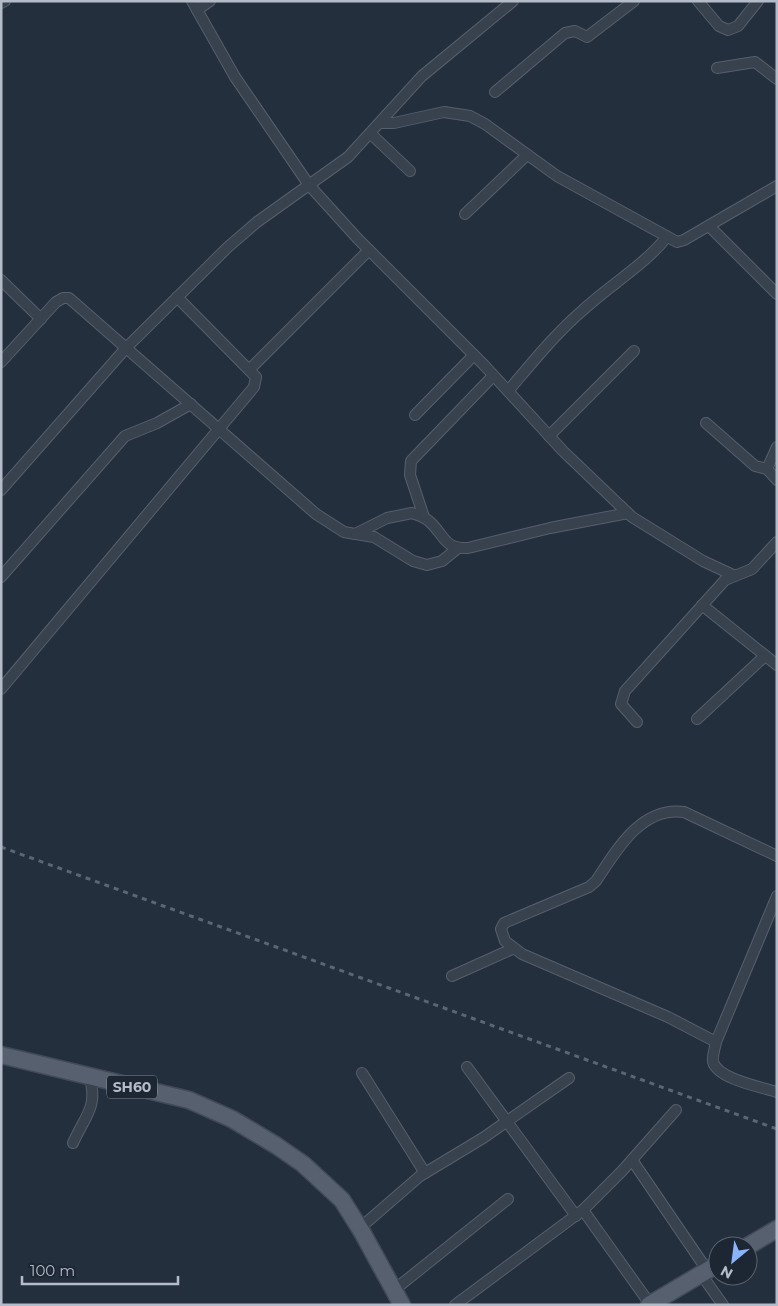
<svg xmlns="http://www.w3.org/2000/svg" width="778" height="1306" viewBox="0 0 778 1306" font-family="Montserrat,sans-serif">
	<rect width="100%" height="100%" fill="#242f3e"/>
	<g fill="none" stroke-linecap="round" stroke-linejoin="round">
		<defs>
			<g id="street">
				<path d="M192,1L235,77L309,185L358,239L484,365L563,451L632,517L703,561L733,575"/>
				<path d="M698,1L719,26L728,30L738,26L758,1"/>
				<path d="M1,3L5,1"/>
				<path d="M197,10L210,1"/>
				<path d="M717,68L755,62L777,79"/>
				<path d="M495,92L565,33L575,31L587,37L634,1"/>
				<path d="M381,123H394L444,112L470,116L485,124L557,176L677,242L684,240L777,186"/>
				<path d="M371,134L410,171"/>
				<path d="M465,214L527,155"/>
				<path d="M709,226L777,294"/>
				<path d="M1,280L41,319"/>
				<path d="M1,362L56,302L63,298H69L316,514L344,532L355,534L387,518L412,513C418,515 425,517 430,522C445,536 444,549 468,548L550,528L628,513"/>
				<path d="M249,370L369,250"/>
				<path d="M508,391C532,363 555,334 583,310C610,285 643,266 666,238"/>
				<path d="M415,415L474,355"/>
				<path d="M706,423L755,466L767,469"/>
				<path d="M549,436L634,351"/>
				<path d="M777,447L767,469L777,480"/>
				<path d="M1,490L126,348L228,247L257,222L348,157L422,76L513,1"/>
				<path d="M424,517L410,475L411,461L493,376"/>
				<path d="M356,534L374,537L413,561L427,565L442,561L458,548"/>
				<path d="M1,577L125,436L157,423L191,404"/>
				<path d="M702,605L777,665"/>
				<path d="M1,689L254,387L256,377L177,297"/>
				<path d="M697,719L765,656"/>
				<path d="M637,722L621,704L625,691L725,580L752,569L777,542"/>
				<path d="M777,896L716,1042C715,1048 712,1056 713,1062C718,1079 761,1087 777,1092"/>
				<path d="M452,976L512,949"/>
				<path d="M716,1042L668,1017L522,954L505,941L501,929L504,923L589,887L596,881C616,851 641,806 684,812L777,856"/>
				<path d="M467,1067L576,1216"/>
				<path d="M362,1073L425,1173"/>
				<path d="M73,1143C85,1116 99,1106 89,1076"/>
				<path d="M632,1160L707,1270"/>
				<path d="M583,1210L650,1304"/>
				<path d="M360,1228L420,1176L483,1138L569,1078"/>
				<path d="M701,1274L723,1305"/>
				<path d="M394,1290L508,1199"/>
				<path d="M455,1305L583,1210L622,1171L676,1110"/>
			</g>
			<g id="primary">
				<path d="M1,1055L189,1100L232,1119L277,1146L303,1164L342,1200L362,1232L402,1305"/>
				<path d="M748,1246L777,1229"/>
				<path d="M649,1305L718,1264"/>
			</g>
		</defs>
		<use href="#street" stroke="#565f6c" stroke-width="12"/>
		<use href="#primary" stroke="#414a57" stroke-width="19"/>
		<use href="#street" stroke="#38414e" stroke-width="10"/>
		<use href="#primary" stroke="#56606e" stroke-width="16"/>
		<path stroke="#5a6575" stroke-width="3" stroke-dasharray="5 5" stroke-linecap="butt" d="M1,847L777,1129"/>
	</g>
	<g text-anchor="middle" dominant-baseline="central" stroke-width="4.5" stroke-linejoin="round" paint-order="stroke">
		<rect fill="#1d2633" stroke="#878f9c" stroke-width="1" x="107" y="1075.5" width="50" height="23" rx="4"/>
		<g font-size="14" font-weight="bold" fill="#b4bcc9">
			<text x="132" y="1087">SH60</text>
		</g>
	</g>
	<rect width="778" height="1306" fill="none" stroke="#b4bcc9" stroke-width="5"/>
	<g transform="translate(733 1261) rotate(209)"><circle r="24" fill="#1d2633" stroke="#59626f"/>
	<path d="M0-4L9 19L0 12L-9 19Z" fill="#8ab4f8"/>
	<text y="-8" font-size="14" font-weight="bold" text-anchor="middle" fill="#b4bcc9">N</text>
	</g>
	<path d="M22 1276v8h156v-8" fill="none" stroke="#b4bcc9" stroke-width="2.5"/>
	<text x="30" y="1276" font-size="15" fill="#b4bcc9" stroke="#1d2633" stroke-width="4" paint-order="stroke">100 m</text>
</svg>
